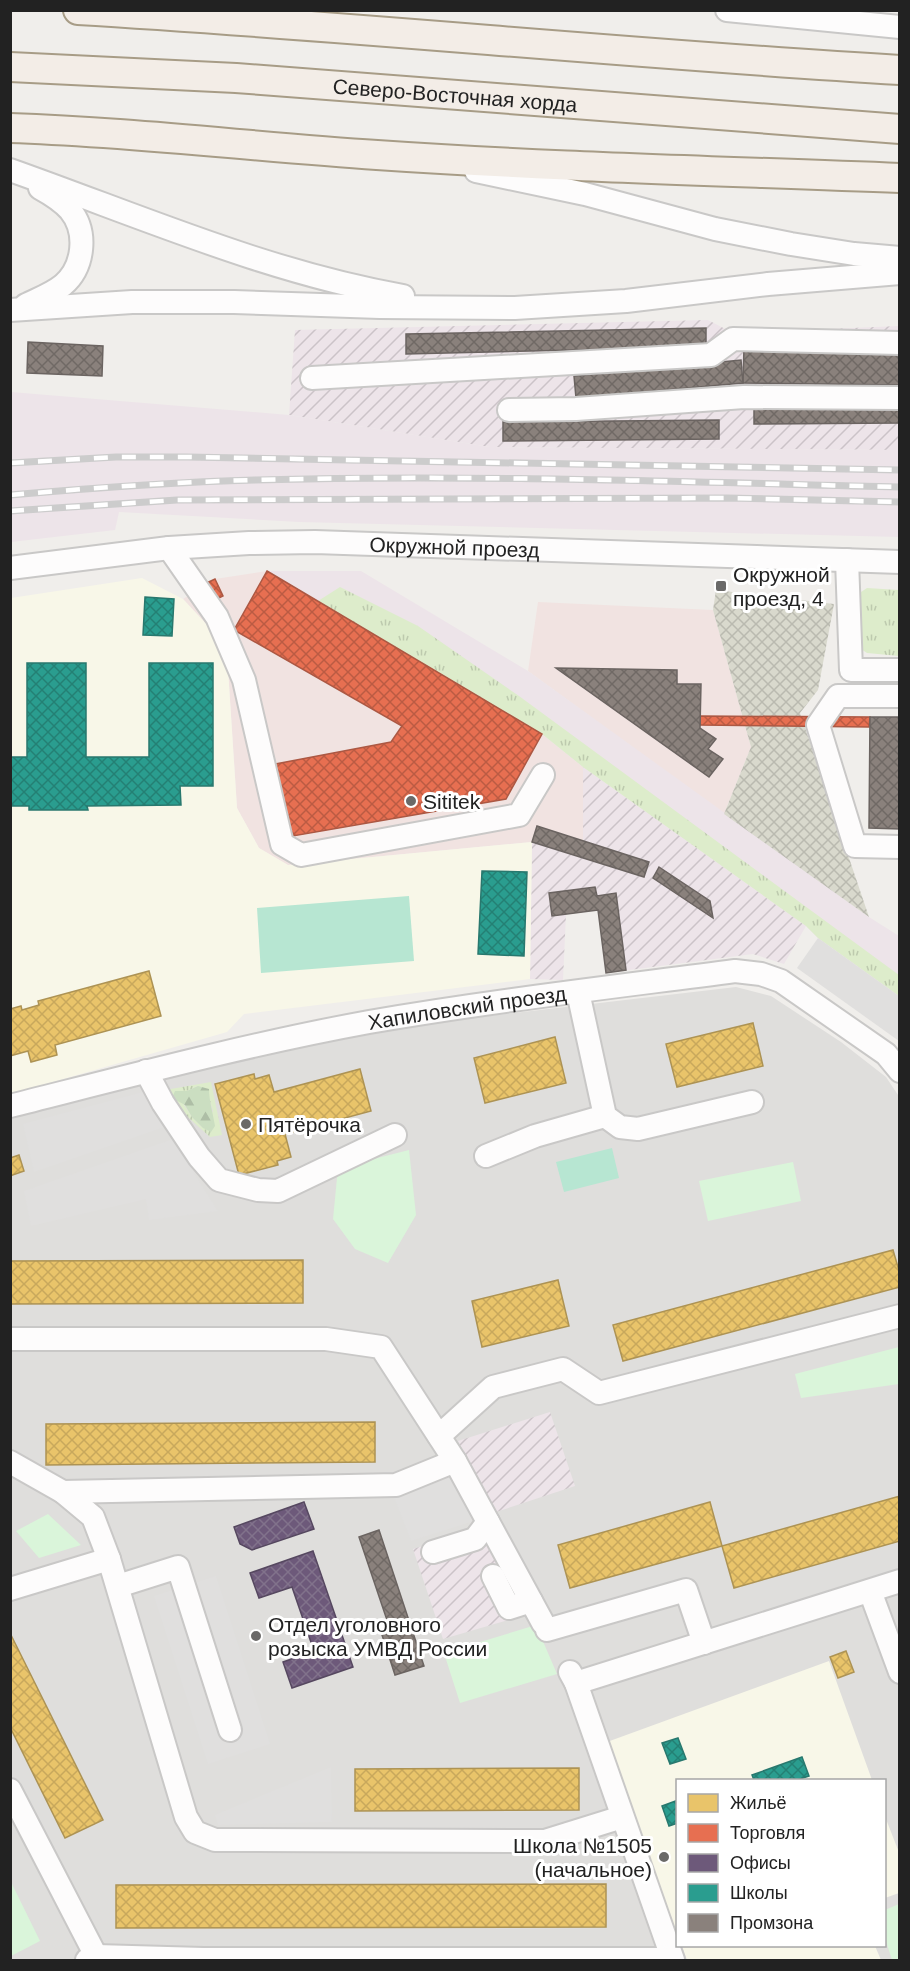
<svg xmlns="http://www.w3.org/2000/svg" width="910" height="1971" viewBox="0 0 910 1971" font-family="Helvetica,sans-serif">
	<defs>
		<pattern id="industrial-furrows" width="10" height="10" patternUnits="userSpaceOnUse" patternTransform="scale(1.5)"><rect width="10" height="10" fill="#ede4e9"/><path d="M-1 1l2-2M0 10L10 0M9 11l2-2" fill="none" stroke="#cbc3c8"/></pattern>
		<pattern id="construction-cross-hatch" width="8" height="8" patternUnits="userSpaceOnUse" patternTransform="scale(1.5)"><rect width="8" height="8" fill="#d9d9cd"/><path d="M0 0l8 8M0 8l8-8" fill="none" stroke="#babab0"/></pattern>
		<pattern id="grass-tufts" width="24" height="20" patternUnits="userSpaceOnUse" patternTransform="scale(1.5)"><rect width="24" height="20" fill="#ddeccb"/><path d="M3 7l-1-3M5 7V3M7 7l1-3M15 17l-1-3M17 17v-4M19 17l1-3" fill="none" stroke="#bdcaae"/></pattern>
		<pattern id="forest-firs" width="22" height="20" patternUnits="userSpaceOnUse" patternTransform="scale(1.5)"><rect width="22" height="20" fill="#cbdec1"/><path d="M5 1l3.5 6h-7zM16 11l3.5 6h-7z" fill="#aebea6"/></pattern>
		<pattern id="homes-cross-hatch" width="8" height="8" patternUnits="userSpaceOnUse" patternTransform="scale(1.5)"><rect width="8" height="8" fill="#e9c46a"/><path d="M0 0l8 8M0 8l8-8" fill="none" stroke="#c8a85c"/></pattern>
		<pattern id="shops-cross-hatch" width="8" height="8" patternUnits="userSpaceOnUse" patternTransform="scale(1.5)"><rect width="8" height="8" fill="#e76f51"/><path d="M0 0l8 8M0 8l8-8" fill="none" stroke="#bb5b43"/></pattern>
		<pattern id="offices-cross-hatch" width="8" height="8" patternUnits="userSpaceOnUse" patternTransform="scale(1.5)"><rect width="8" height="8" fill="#6d597a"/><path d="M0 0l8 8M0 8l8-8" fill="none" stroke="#81728b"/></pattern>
		<pattern id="schools-cross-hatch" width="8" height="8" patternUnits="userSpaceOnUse" patternTransform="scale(1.5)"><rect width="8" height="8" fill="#2a9d8f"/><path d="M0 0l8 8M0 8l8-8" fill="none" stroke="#248074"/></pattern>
		<pattern id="industry-cross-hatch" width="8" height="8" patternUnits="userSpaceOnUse" patternTransform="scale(1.5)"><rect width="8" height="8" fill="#8a817c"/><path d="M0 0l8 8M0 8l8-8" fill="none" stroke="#706965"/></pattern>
	</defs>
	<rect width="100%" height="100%" fill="#f0eeeb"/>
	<path fill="#dfdedc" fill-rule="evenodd" d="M736,987L771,996L841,1042L886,1077L900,1098L899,1960H11L10,1115L377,1029ZM678,1780H884V1946H678Z"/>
	<g fill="#f1e3e1">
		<path d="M267,571L542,734L583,767V841L532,842L288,865L259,848L237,808L228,669L209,627L183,599L215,579Z"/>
		<path d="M538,602L713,610L751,747L724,814L528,671Z"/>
	</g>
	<g fill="url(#industrial-furrows)">
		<path d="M708,320L733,333L899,326V450L490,447L289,415L295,330Z"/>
		<path d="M583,767L806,926L784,964L753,954L606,973L598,910L566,914L563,980L530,979L532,842L583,840Z"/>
		<path d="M550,1412L575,1486L496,1512L458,1441Z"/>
		<path d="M483,1528L529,1614L443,1639L413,1549Z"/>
	</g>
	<g fill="#f8f7e8">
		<path d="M142,578L183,599L209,627L228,669L237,808L259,848L288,865L532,842L530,979L244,1014L227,1032L11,1094V598Z"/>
		<path d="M829,1661L872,1780H678L677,1934L607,1742Z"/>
		<path d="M884,1814L900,1855L899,1893L885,1898Z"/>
		<path d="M682,1946H875L881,1960H687Z"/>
	</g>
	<g fill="#ede4e9">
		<path d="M11,392L289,415L490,447L899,450V537L299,522L119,512L115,530L11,542Z"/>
		<path d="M267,571H361L528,671L869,917L899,936V996L818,938L806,926L583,767L542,734Z"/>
	</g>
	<path fill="url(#construction-cross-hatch)" d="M716,590L834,604L818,690L800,713L869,917L724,814L751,747L713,610Z"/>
	<g fill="url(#grass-tufts)" fill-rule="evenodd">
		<path d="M340,587L418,626L519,696L899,975V996L818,938L806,926L583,767L542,734L318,601Z"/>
		<path d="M867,588L899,590V656L867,653L858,647V594Z"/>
		<path d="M211,1082L222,1135L210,1137L170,1101L165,1090ZM198,1086L209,1098L213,1111L203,1128L192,1117L175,1091H187Z"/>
	</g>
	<path fill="url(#forest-firs)" d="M198,1086L209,1089C209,1101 213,1113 215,1126L211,1132L203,1128L192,1117L185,1105L172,1098L175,1091H187Z"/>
	<g fill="#daf5da">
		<path d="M409,1150L416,1215L388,1263L355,1249L333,1219L338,1168Z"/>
		<path d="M793,1162L801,1201L708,1221L699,1181Z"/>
		<path d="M899,1347V1384L801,1398L795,1374Z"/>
		<path d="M48,1514L81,1545L39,1558L16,1531Z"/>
		<path d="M536,1625L557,1674L460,1703L444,1653Z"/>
		<path d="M11,1882L40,1941L11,1956L10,1882Z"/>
		<path d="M899,1904V1960H892L885,1938V1910Z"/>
	</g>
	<g fill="#b7e6d2">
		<path d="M409,896L414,961L261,973L257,908Z"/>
		<path d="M612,1148L619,1178L564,1192L556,1162Z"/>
	</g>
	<g fill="#e0dfde">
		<path d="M818,938L899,996V1041L797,968Z"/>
		<path d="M147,1091L170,1125L34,1172L23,1124Z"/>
		<path d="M173,1139L218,1211L149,1220L146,1199L31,1226L24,1191Z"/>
		<path d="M454,1469L480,1519L411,1541L392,1492Z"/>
		<path d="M216,1576L270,1744L208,1764L154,1596Z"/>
		<path d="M331,1767L332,1822L218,1825L215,1815Z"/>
	</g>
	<g fill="url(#homes-cross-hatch)" stroke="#ad9354" stroke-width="1.5">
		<path d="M149,971L161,1016L55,1045L57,1055L31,1062L28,1051L10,1056V1009L21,1006L22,1010L39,1005L38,1001Z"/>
		<path d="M753,1023L763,1066L677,1087L666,1044Z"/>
		<path d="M555,1037L566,1083L485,1103L474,1058Z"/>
		<path d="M360,1069L371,1111L285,1134L291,1157L277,1161L278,1165L239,1175L215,1084L254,1074L255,1079L269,1075L274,1092Z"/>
		<path d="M19,1155L24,1171L10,1176V1158Z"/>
		<path d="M893,1250L900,1274V1287L623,1361L613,1325Z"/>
		<path d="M303,1260V1303L10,1304V1261Z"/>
		<path d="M558,1280L569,1326L482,1347L472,1301Z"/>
		<path d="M375,1422V1462L46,1465V1424Z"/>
		<path d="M900,1496V1541L734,1588L722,1546Z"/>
		<path d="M710,1502L722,1546L570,1588L558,1545Z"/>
		<path d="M10,1633L103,1820L65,1838L10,1727Z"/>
		<path d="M846,1651L854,1672L838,1678L830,1657Z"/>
		<path d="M579,1768V1810L355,1811V1769Z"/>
		<path d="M606,1884V1927L116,1928V1885Z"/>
	</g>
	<g fill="url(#shops-cross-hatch)" stroke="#ac5843" stroke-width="1.5">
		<path d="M267,571L542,734L506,799L287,837L270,765L391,742L402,726L234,630Z"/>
		<path d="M215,579L223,596L213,601L204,584Z"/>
		<path d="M700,716L870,717L869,727L700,725Z"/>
	</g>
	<g fill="url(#offices-cross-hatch)" stroke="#564860" stroke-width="1.5">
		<path d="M304,1502L314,1529L252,1550L240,1544L234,1527Z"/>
		<path d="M313,1551L353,1667L292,1688L283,1662L314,1651L292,1587L259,1598L250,1573Z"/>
	</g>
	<g fill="url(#schools-cross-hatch)" stroke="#28786e" stroke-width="1.5">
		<path d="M145,597L174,599L172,636L143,635Z"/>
		<path d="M27,663H86V757H149V663H213V786H180L181,805L87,806L88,810H29V806H10V757H27Z"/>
		<path d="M482,871L527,872L524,956L478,954Z"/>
		<path d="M678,1738L686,1759L670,1764L662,1743Z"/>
		<path d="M802,1757L809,1776L797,1780H754L752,1775Z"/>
		<path d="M678,1800V1823L669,1826L662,1806Z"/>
	</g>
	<g fill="url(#industry-cross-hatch)" stroke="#6b6461" stroke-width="1.5">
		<path d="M706,328V347L406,354V334Z"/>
		<path d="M28,342L103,346L102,376L27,373Z"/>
		<path d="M744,347L899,349V385L743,383Z"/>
		<path d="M741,360L743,383L576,398L574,376Z"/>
		<path d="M754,406H900V423L754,424Z"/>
		<path d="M719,420V439L503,441V422Z"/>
		<path d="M556,668L677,670V684H701L700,728L716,739L708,749L723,759L709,777Z"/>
		<path d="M870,717H900V829L869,828Z"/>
		<path d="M537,826L649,862L644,877L532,842Z"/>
		<path d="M659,867L710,901L713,918L653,878Z"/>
		<path d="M595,887L597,896L616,893L626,970L606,973L598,910L552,916L549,893Z"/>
		<path d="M379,1530L424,1666L395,1675L382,1635L391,1632L359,1537Z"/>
	</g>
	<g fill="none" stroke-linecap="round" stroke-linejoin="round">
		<defs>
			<g id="minor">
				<path d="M727,10L900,27"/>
				<path d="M10,170C140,216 267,272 403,296"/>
				<path d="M476,171L585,194L715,229L791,244L854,254L900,258"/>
				<path d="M26,305C38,299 52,294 63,285C84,267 88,232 70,210C62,201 51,194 40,188"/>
				<path d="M10,310L132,302H234L380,307L515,308L626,301L768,284L900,273"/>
				<path d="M312,378L711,355L733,339L900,343"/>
				<path d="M509,410L576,409L744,397L900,398"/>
				<path d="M169,548L217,617L244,680L282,844L301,855L519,815L543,775"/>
				<path d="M847,560L851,670H900"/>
				<path id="s1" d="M10,568L169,548L249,543L315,542L900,562"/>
				<path d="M900,696H838L818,725L855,846L900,847"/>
				<path d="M578,992L605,1116L620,1127L638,1129L752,1102"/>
				<path d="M146,1071L163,1103L199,1157L219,1180L258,1190L278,1191L395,1135"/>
				<path id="s2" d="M10,1106C129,1076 249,1044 369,1022C491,1001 613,987 735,971L761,974L781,981L886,1054L900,1071"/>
				<path d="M486,1156L535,1136L605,1116"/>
				<path d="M10,1339H326L381,1347L455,1461L543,1623"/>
				<path d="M439,1436L493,1387L563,1369L599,1393L900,1316"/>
				<path d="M10,1462L63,1492L396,1485L455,1461"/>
				<path d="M63,1492L93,1517L109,1559L186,1817L195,1832L215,1840L545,1841L622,1817"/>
				<path d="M433,1552L475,1539L488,1522"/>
				<path d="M493,1576L509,1608L531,1601"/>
				<path d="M118,1586L178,1567L230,1730"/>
				<path d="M10,1589L109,1559"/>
				<path d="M870,1591L900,1672"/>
				<path d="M547,1630L686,1590L704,1643"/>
				<path d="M570,1672L576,1683L673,1960"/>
				<path d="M576,1683L900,1581"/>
				<path d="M10,1790L96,1956"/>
				<path d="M87,1960L96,1956L203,1959H672"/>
			</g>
			<g id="major">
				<path d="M78,10C352,26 626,54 900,70"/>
				<path id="s3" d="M10,67L236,78L900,129"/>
				<path d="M10,128C133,132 255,147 377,155C551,167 726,171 900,178"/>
			</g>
		</defs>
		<use href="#minor" stroke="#c9c8c7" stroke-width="26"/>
		<use href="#major" stroke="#a79c86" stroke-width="32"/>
		<use href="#minor" stroke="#fdfcfc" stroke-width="22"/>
		<use href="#major" stroke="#f3ede7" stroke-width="28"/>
		<defs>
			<g id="rail">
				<path d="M10,463L116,457H187L900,470"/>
				<path d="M10,495C92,488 173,482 255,480C470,474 685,482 900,487"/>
				<path d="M10,511L177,500L727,498L900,502"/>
			</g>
		</defs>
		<use href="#rail" stroke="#ccc" stroke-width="7"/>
		<use href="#rail" stroke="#fff" stroke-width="4.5" stroke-dasharray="14" stroke-linecap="butt"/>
	</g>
	<g fill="#6a6968" stroke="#fff" stroke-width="2">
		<rect x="715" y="580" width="12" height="12" rx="3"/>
		<circle cx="411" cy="801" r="6"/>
		<circle cx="246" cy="1124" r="6"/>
		<circle cx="256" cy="1636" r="6"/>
		<circle cx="664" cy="1857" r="6"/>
	</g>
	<g text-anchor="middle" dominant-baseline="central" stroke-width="6" stroke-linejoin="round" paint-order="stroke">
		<g font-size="21" fill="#222" stroke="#fff">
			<text stroke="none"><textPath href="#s3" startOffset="446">Северо-Восточная хорда</textPath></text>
			<text stroke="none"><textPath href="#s1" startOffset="446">Окружной проезд</textPath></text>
			<text stroke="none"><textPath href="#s2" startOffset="468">Хапиловский проезд</textPath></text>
		</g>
		<g font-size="21" fill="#222" stroke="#fff" text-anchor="start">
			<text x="733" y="574">Окружной<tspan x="733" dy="24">проезд, 4</tspan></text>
			<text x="423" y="801">Sititek</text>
			<text x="258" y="1124">Пятёрочка</text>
			<text x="268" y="1624">Отдел уголовного<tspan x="268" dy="24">розыска УМВД России</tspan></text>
			<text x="652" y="1845" text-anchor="end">Школа №1505<tspan x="652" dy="24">(начальное)</tspan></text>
		</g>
	</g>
	<rect width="910" height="1971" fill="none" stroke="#222222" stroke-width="24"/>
	<rect x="676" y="1779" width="210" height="168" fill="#ffffff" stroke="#a7a7a7" stroke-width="1.5"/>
	<rect x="688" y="1794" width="30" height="18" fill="#e9c46a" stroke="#a7a7a7" stroke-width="1.5"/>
	<text x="730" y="1809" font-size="18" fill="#222222">Жильё</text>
	<rect x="688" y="1824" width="30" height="18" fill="#e76f51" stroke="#a7a7a7" stroke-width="1.5"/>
	<text x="730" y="1839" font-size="18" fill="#222222">Торговля</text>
	<rect x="688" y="1854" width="30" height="18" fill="#6d597a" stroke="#a7a7a7" stroke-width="1.5"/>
	<text x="730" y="1869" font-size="18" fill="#222222">Офисы</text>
	<rect x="688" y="1884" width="30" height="18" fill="#2a9d8f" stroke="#a7a7a7" stroke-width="1.5"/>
	<text x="730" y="1899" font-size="18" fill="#222222">Школы</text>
	<rect x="688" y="1914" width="30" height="18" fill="#8a817c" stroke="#a7a7a7" stroke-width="1.5"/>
	<text x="730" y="1929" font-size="18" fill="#222222">Промзона</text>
</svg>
